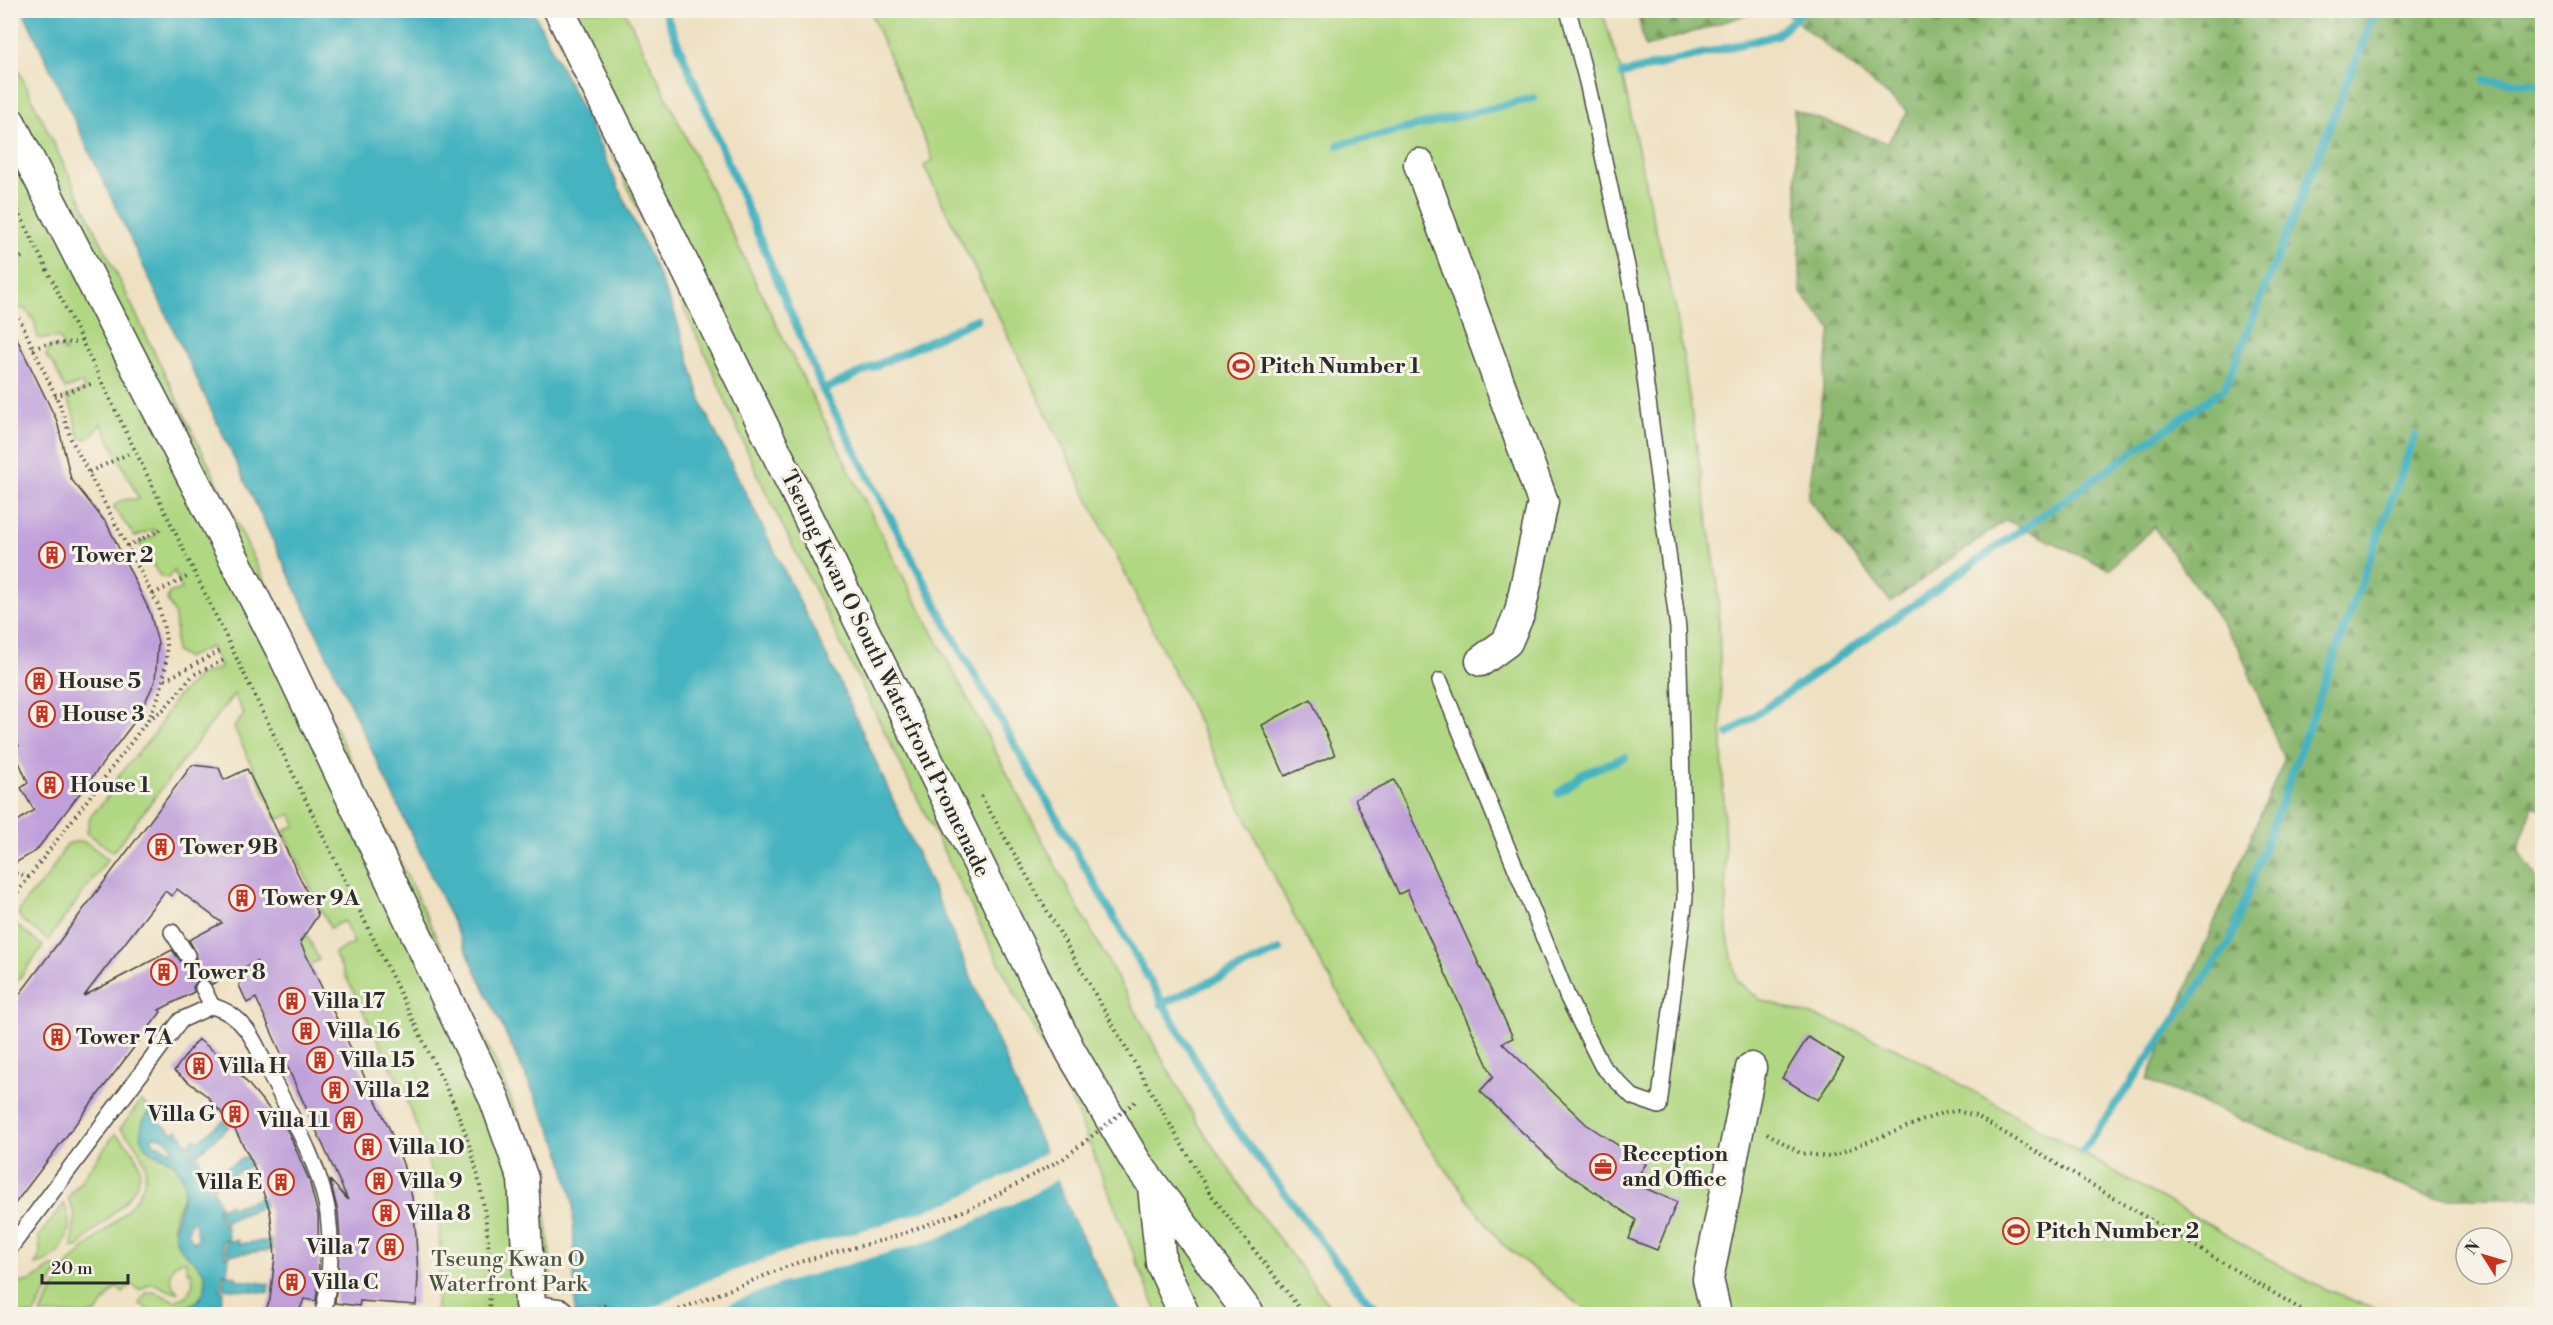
<svg xmlns="http://www.w3.org/2000/svg" width="2553" height="1325" viewBox="0 0 2553 1325" font-family="'Libre Bodoni',serif">
	<defs>
		<pattern id="forest-firs" width="22" height="20" patternUnits="userSpaceOnUse" patternTransform="scale(1.5)"><rect width="22" height="20" fill="#8cb86f"/><path d="M5 1l3.5 6h-7zM16 11l3.5 6h-7z" fill="#73965b"/></pattern>
	</defs>
	<rect width="100%" height="100%" fill="#f7f3e8"/>
	<filter id="ink" filterUnits="userSpaceOnUse"><feTurbulence type="fractalNoise" baseFrequency=".0167" numOctaves="2"/><feDisplacementMap in="SourceGraphic" scale="12" xChannelSelector="R" yChannelSelector="G"/><feConvolveMatrix kernelMatrix="1 2 1 2 8 2 1 2 1" color-interpolation-filters="sRGB"/></filter>
	<filter id="wash" filterUnits="userSpaceOnUse"><feTurbulence type="fractalNoise" baseFrequency=".008" numOctaves="4" result="noise"/><feDisplacementMap in="SourceGraphic" scale="24" xChannelSelector="R" yChannelSelector="G"/><feGaussianBlur stdDeviation="1.35" result="paint"/><feColorMatrix in="noise" values="0 0 0 0 0 0 0 0 0 0 0 0 0 0 0 0 0 1.4 0 .05"/><feComposite in="paint" operator="in"/></filter>
	<g filter="url(#wash)">
		<rect width="100%" height="100%" fill="#efe0c1"/>
		<g fill="url(#forest-firs)" stroke="#5c724d" stroke-width="1.5">
			<path d="M1637,11V10L1759,11L1645,47Z"/>
			<path d="M1784,11H2542V809L2533,806L2518,850L2542,886V1198H2431L2147,1080L2284,760L2239,648L2154,527L2109,569L2006,520L1891,602L1808,499L1831,329L1801,293L1794,110L1887,143L1908,112Z"/>
		</g>
		<g fill="#b0d781" stroke="#6e8156" stroke-width="1.5">
			<path d="M546,11H625L778,328L895,561L1066,885L1198,1124L1254,1206L1336,1314H1158L1074,1106L997,959L758,476L711,367Z"/>
			<path d="M870,11H1602L1622,74L1651,211L1675,305L1718,585L1727,933L1737,981L1761,1000L1840,1024L1902,1051L2313,1284L2387,1314H1591L1501,1243L1421,1136L1297,922L924,166L933,160Z"/>
			<path d="M11,55L473,1013C517,1111 563,1204 547,1314H435C439,1281 442,1248 438,1214C429,1123 373,1034 334,953L354,943L344,921L330,928L284,831L296,825L291,814L277,820L234,727L244,715L234,694L113,852L87,833L90,817L109,795L119,775L155,733L175,699L200,675L221,668L211,647L186,658L176,652C174,640 178,625 174,613C171,603 164,605 169,593L182,589L174,571L168,578L160,576L139,543L156,535L153,529L135,537C129,527 117,515 114,507C120,497 129,500 139,499L101,423L93,435L86,439L80,438C73,424 76,409 65,397L85,390L81,383L65,389L55,367L46,356L49,347L55,346L66,352L59,338H38L34,320L25,309L11,307V268L22,262L18,256L11,260Z"/>
			<path d="M80,841L87,843L108,859L48,940L22,920L18,914L26,900L48,876L67,844Z"/>
			<path d="M11,926H17L43,946L11,990Z"/>
			<path d="M306,933L319,960L299,970L287,947L303,939Z"/>
			<path d="M141,1101L153,1110L143,1121V1142C153,1157 172,1156 181,1173C192,1195 171,1209 174,1230C176,1248 186,1250 197,1262C209,1275 209,1296 192,1305C185,1309 178,1308 170,1309C150,1313 158,1317 139,1303L147,1292H155L175,1301L187,1296L193,1283L191,1271L187,1272L186,1261C167,1262 167,1281 178,1292L175,1293L152,1283L139,1290L131,1284L123,1293L116,1287L95,1314H40C50,1297 58,1278 71,1262C108,1221 186,1185 120,1129Z"/>
			<path d="M115,1134C177,1180 107,1212 78,1247H72L75,1215L68,1198Z"/>
			<path d="M64,1204C76,1229 64,1260 35,1265L40,1255L39,1236Z"/>
			<path d="M52,1266L59,1269L34,1314H11L12,1285L33,1280Z"/>
		</g>
		<g fill="#45b3c0" stroke="#386f76" stroke-width="1.5" fill-rule="evenodd">
			<path d="M23,11H533L599,144L673,308L704,409L842,687L940,904L1072,1217L1121,1314H575L573,1202L559,1147Z"/>
			<path d="M153,1110L159,1114L156,1120L174,1133L177,1130L187,1143L183,1146L194,1159L198,1157L206,1171L202,1175L210,1190L213,1189L220,1206L216,1208L221,1224H226L228,1239L222,1240L225,1257H229L227,1273H222L220,1290L224,1291L220,1306L214,1304L211,1314H160C174,1304 194,1312 203,1293C216,1266 182,1260 176,1240C169,1217 191,1200 182,1178C180,1172 177,1167 173,1162C167,1157 158,1157 152,1153C136,1143 138,1119 153,1110ZM155,1136L164,1138L173,1147L172,1151L153,1143L152,1138ZM192,1220L195,1222L198,1237L194,1243L188,1232Z"/>
			<path d="M224,1120L229,1127L195,1156L186,1146L195,1138L198,1141Z"/>
			<path d="M247,1156L251,1165L212,1187L205,1175L215,1169L218,1172Z"/>
			<path d="M262,1197L265,1206L223,1222L218,1209L230,1204L231,1208Z"/>
			<path d="M238,1240V1244L271,1240L272,1250L227,1255L225,1241Z"/>
			<path d="M224,1274L236,1276L237,1280L269,1284L268,1293L223,1288Z"/>
		</g>
		<path fill="#efe0c1" d="M1047,1151L1059,1178L1028,1197L936,1239L779,1284L704,1314H641L702,1283L782,1253L879,1226L953,1201L1015,1171Z"/>
		<g fill="none" stroke-linecap="round" stroke-linejoin="round">
			<g stroke="#45b3c0" stroke-width="8">
				<path d="M664,10L823,390L956,642L1231,1122L1354,1285L1381,1314"/>
				<path d="M1622,74L1777,35L1804,10"/>
				<path d="M2485,80L2542,85"/>
				<path d="M1338,145L1534,98"/>
				<path d="M823,390L977,319"/>
				<path d="M1728,734L2225,388L2376,10"/>
				<path d="M1558,793L1583,774L1625,757"/>
				<path d="M1161,1004L1280,950"/>
				<path d="M2082,1152L2230,942L2415,435"/>
			</g>
		</g>
		<g id="blocks">
			<g fill="#c0a0da" fill-rule="evenodd">
				<path d="M10,325L57,421L71,479L107,524L150,612L158,643L155,681L138,717L36,851L10,866V826L34,810L21,788L28,783L13,748L19,746L10,721Z"/>
				<path d="M1311,699L1335,755L1285,776L1262,725Z"/>
				<path d="M192,765L219,768L224,780L247,769L318,915L300,942L390,1130L403,1164L412,1197L416,1236L418,1277L416,1305L360,1301L359,1306L335,1303L340,1239L338,1212L330,1180L348,1200L256,998L247,1003L239,985L257,961L212,984L204,978L198,980L193,987L194,992L159,1010L161,1012L10,1210V1007ZM177,889L222,923L189,940L197,954L195,960L192,963L183,964L172,950L84,996L165,891L172,896Z"/>
				<path d="M1394,780L1513,1038L1502,1043L1586,1124L1646,1164L1633,1183L1677,1202L1657,1250L1629,1239L1636,1220L1558,1167L1480,1091L1493,1077L1407,890L1399,894L1355,799Z"/>
				<path d="M1808,1037L1844,1059L1818,1100L1782,1078Z"/>
				<path d="M198,1039L234,1067L288,1131L309,1180L318,1215L319,1276L316,1301L304,1299L298,1314H264L270,1300L275,1256L270,1211L252,1162L234,1128L207,1096L174,1071Z"/>
			</g>
		</g>
	</g>
	<g filter="url(#ink)">
		<use href="#blocks" fill-opacity="0" stroke="#484642" stroke-width="1.5"/>
		<g fill="none" stroke-linecap="round" stroke-linejoin="round">
			<defs>
				<g id="lane">
					<path d="M1440,681L1568,998L1602,1066L1633,1097L1659,1106L1685,898L1678,628L1635,303L1587,82L1568,10"/>
					<path d="M172,932L187,955"/>
					<path d="M203,988L212,1006"/>
					<path d="M10,1248L181,1020L212,1006C226,1010 237,1017 246,1029C255,1040 261,1056 267,1069C289,1112 321,1166 328,1214C332,1247 330,1282 323,1314"/>
				</g>
				<g id="street">
					<path d="M559,10L1071,1052L1136,1162L1249,1314"/>
					<path d="M10,122L284,656L495,1100L523,1179L530,1304L536,1311L559,1314"/>
					<path d="M1419,164L1543,502L1520,612L1507,642L1481,661"/>
					<path d="M1153,1187L1161,1263L1184,1314"/>
					<path d="M1716,1314L1708,1279L1751,1068"/>
				</g>
			</defs>
			<use href="#lane" stroke="#484642" stroke-width="18"/>
			<use href="#street" stroke="#484642" stroke-width="33"/>
			<g stroke="#484642" stroke-width="4" stroke-dasharray="1.5 4.5" stroke-linecap="butt">
				<path d="M10,194L454,1104C483,1172 493,1241 489,1314"/>
				<path d="M10,263L26,255"/>
				<path d="M33,349L47,344L75,342"/>
				<path d="M55,396L94,383"/>
				<path d="M89,472L128,454"/>
				<path d="M127,546L164,528"/>
				<path d="M153,594L187,577"/>
				<path d="M165,680L222,650"/>
				<path d="M148,720L164,709L193,675L226,659"/>
				<path d="M981,796L1209,1192L1304,1314"/>
				<path d="M10,872L29,877"/>
				<path d="M10,902L148,720C168,681 172,648 158,605L71,439L60,405L19,318"/>
				<path d="M1767,1133L1800,1153L1829,1157L1942,1113L1957,1111L1976,1116L2309,1314"/>
				<path d="M587,1312L606,1305L617,1314"/>
			</g>
			<use href="#lane" stroke="#fff" stroke-width="15"/>
			<use href="#street" stroke="#fff" stroke-width="30"/>
			<path stroke="#484642" stroke-width="4" stroke-dasharray="1.5 4.5" stroke-linecap="butt" d="M668,1314L799,1262L891,1238L977,1206L1064,1158L1135,1102"/>
		</g>
	</g>
	<defs>
		<symbol id="stadium-ring" viewBox="-11 -11 22 22"><circle r="9.5" fill="#f7f3e8" stroke="#c8321e" stroke-width="1.5"/><path d="M0-5a6.5 5 0 1 0 0 10a6.5 5 0 1 0 0-10ZM-3.5-1.8h7v3.6h-7Z" fill="#c8321e"/></symbol>
		<symbol id="building-ring" viewBox="-11 -11 22 22"><circle r="9.5" fill="#f7f3e8" stroke="#c8321e" stroke-width="1.5"/><path d="M-4-6H4V6H1V3H-1V6H-4ZM-2.5-4.3h1.7v1.8h-1.7ZM.8-4.3h1.7v1.8H.8ZM-2.5-1h1.7V.8h-1.7ZM.8-1h1.7V.8H.8Z" fill="#c8321e"/></symbol>
		<symbol id="office-ring" viewBox="-11 -11 22 22"><circle r="9.5" fill="#f7f3e8" stroke="#c8321e" stroke-width="1.5"/><path d="M-6-3h4V-5.5h4V-3h4V5H-6ZM-1-4.5V-3h2v-1.5ZM-6 0V1H6V0Z" fill="#c8321e"/></symbol>
	</defs>
	<g fill-rule="evenodd">
		<use href="#stadium-ring" x="1226" y="351" width="30" height="30"/>
		<use href="#building-ring" x="37" y="540" width="30" height="30"/>
		<use href="#building-ring" x="24" y="666" width="30" height="30"/>
		<use href="#building-ring" x="27" y="699" width="30" height="30"/>
		<use href="#building-ring" x="35" y="770" width="30" height="30"/>
		<use href="#building-ring" x="146" y="832" width="30" height="30"/>
		<use href="#building-ring" x="227" y="883" width="30" height="30"/>
		<use href="#building-ring" x="149" y="957" width="30" height="30"/>
		<use href="#building-ring" x="277" y="986" width="30" height="30"/>
		<use href="#building-ring" x="291" y="1016" width="30" height="30"/>
		<use href="#building-ring" x="42" y="1022" width="30" height="30"/>
		<use href="#building-ring" x="305" y="1045" width="30" height="30"/>
		<use href="#building-ring" x="184" y="1051" width="30" height="30"/>
		<use href="#building-ring" x="320" y="1075" width="30" height="30"/>
		<use href="#building-ring" x="220" y="1099" width="30" height="30"/>
		<use href="#building-ring" x="334" y="1105" width="30" height="30"/>
		<use href="#building-ring" x="353" y="1132" width="30" height="30"/>
		<use href="#office-ring" x="1588" y="1152" width="30" height="30"/>
		<use href="#building-ring" x="364" y="1166" width="30" height="30"/>
		<use href="#building-ring" x="266" y="1167" width="30" height="30"/>
		<use href="#building-ring" x="371" y="1198" width="30" height="30"/>
		<use href="#stadium-ring" x="2001" y="1216" width="30" height="30"/>
		<use href="#building-ring" x="375" y="1232" width="30" height="30"/>
		<use href="#building-ring" x="277" y="1267" width="30" height="30"/>
	</g>
	<g text-anchor="middle" dominant-baseline="central" stroke-width="6" stroke-linejoin="round" paint-order="stroke">
		<g font-size="22" font-weight="bold" fill="#2b2b2b" stroke="#f7f3e8" text-anchor="start">
			<text x="1260" y="366">Pitch Number 1</text>
			<text x="72" y="555">Tower 2</text>
			<text x="58" y="681">House 5</text>
			<text x="62" y="714">House 3</text>
			<text x="70" y="785">House 1</text>
			<text x="180" y="847">Tower 9B</text>
			<text x="262" y="898">Tower 9A</text>
			<text x="184" y="972">Tower 8</text>
			<text x="312" y="1001">Villa 17</text>
			<text x="326" y="1031">Villa 16</text>
			<text x="76" y="1037">Tower 7A</text>
			<text x="340" y="1060">Villa 15</text>
			<text x="218" y="1066">Villa H</text>
			<text x="354" y="1090">Villa 12</text>
			<text x="216" y="1114" text-anchor="end">Villa G</text>
			<text x="330" y="1120" text-anchor="end">Villa 11</text>
			<text x="388" y="1147">Villa 10</text>
			<text x="1622" y="1154">Reception<tspan x="1622" dy="25">and Office</tspan></text>
			<text x="398" y="1181">Villa 9</text>
			<text x="262" y="1182" text-anchor="end">Villa E</text>
			<text x="406" y="1213">Villa 8</text>
			<text x="2036" y="1231">Pitch Number 2</text>
			<text x="370" y="1247" text-anchor="end">Villa 7</text>
			<text x="312" y="1282">Villa C</text>
		</g>
		<g font-size="22" fill="#2b2b2b" stroke="#f7f3e8">
			<text transform="translate(885 674) rotate(64)">Tseung Kwan O South Waterfront Promenade</text>
		</g>
		<g font-size="22" fill="#4c5640" stroke="#f7f3e8">
			<text x="508" y="1259">Tseung Kwan O<tspan x="508" dy="25">Waterfront Park</tspan></text>
		</g>
	</g>
	<rect width="2553" height="1325" fill="none" stroke="#f7f3e8" stroke-width="36"/>
	<g transform="translate(2484 1256) rotate(307)"><circle r="28" fill="#f7f3e8" stroke="#a5a39c" stroke-width="1.5"/>
	<path d="M0-4.5L10 22L0 15L-10 22Z" fill="#c8321e"/>
	<text y="-9" font-size="16" font-weight="bold" text-anchor="middle" fill="#2b2b2b">N</text>
	</g>
	<path d="M42 1274v9h86v-9" fill="none" stroke="#2b2b2b" stroke-width="3"/>
	<text x="51" y="1274" font-size="18" fill="#2b2b2b" stroke="#f7f3e8" stroke-width="4.5" paint-order="stroke">20 m</text>
</svg>
